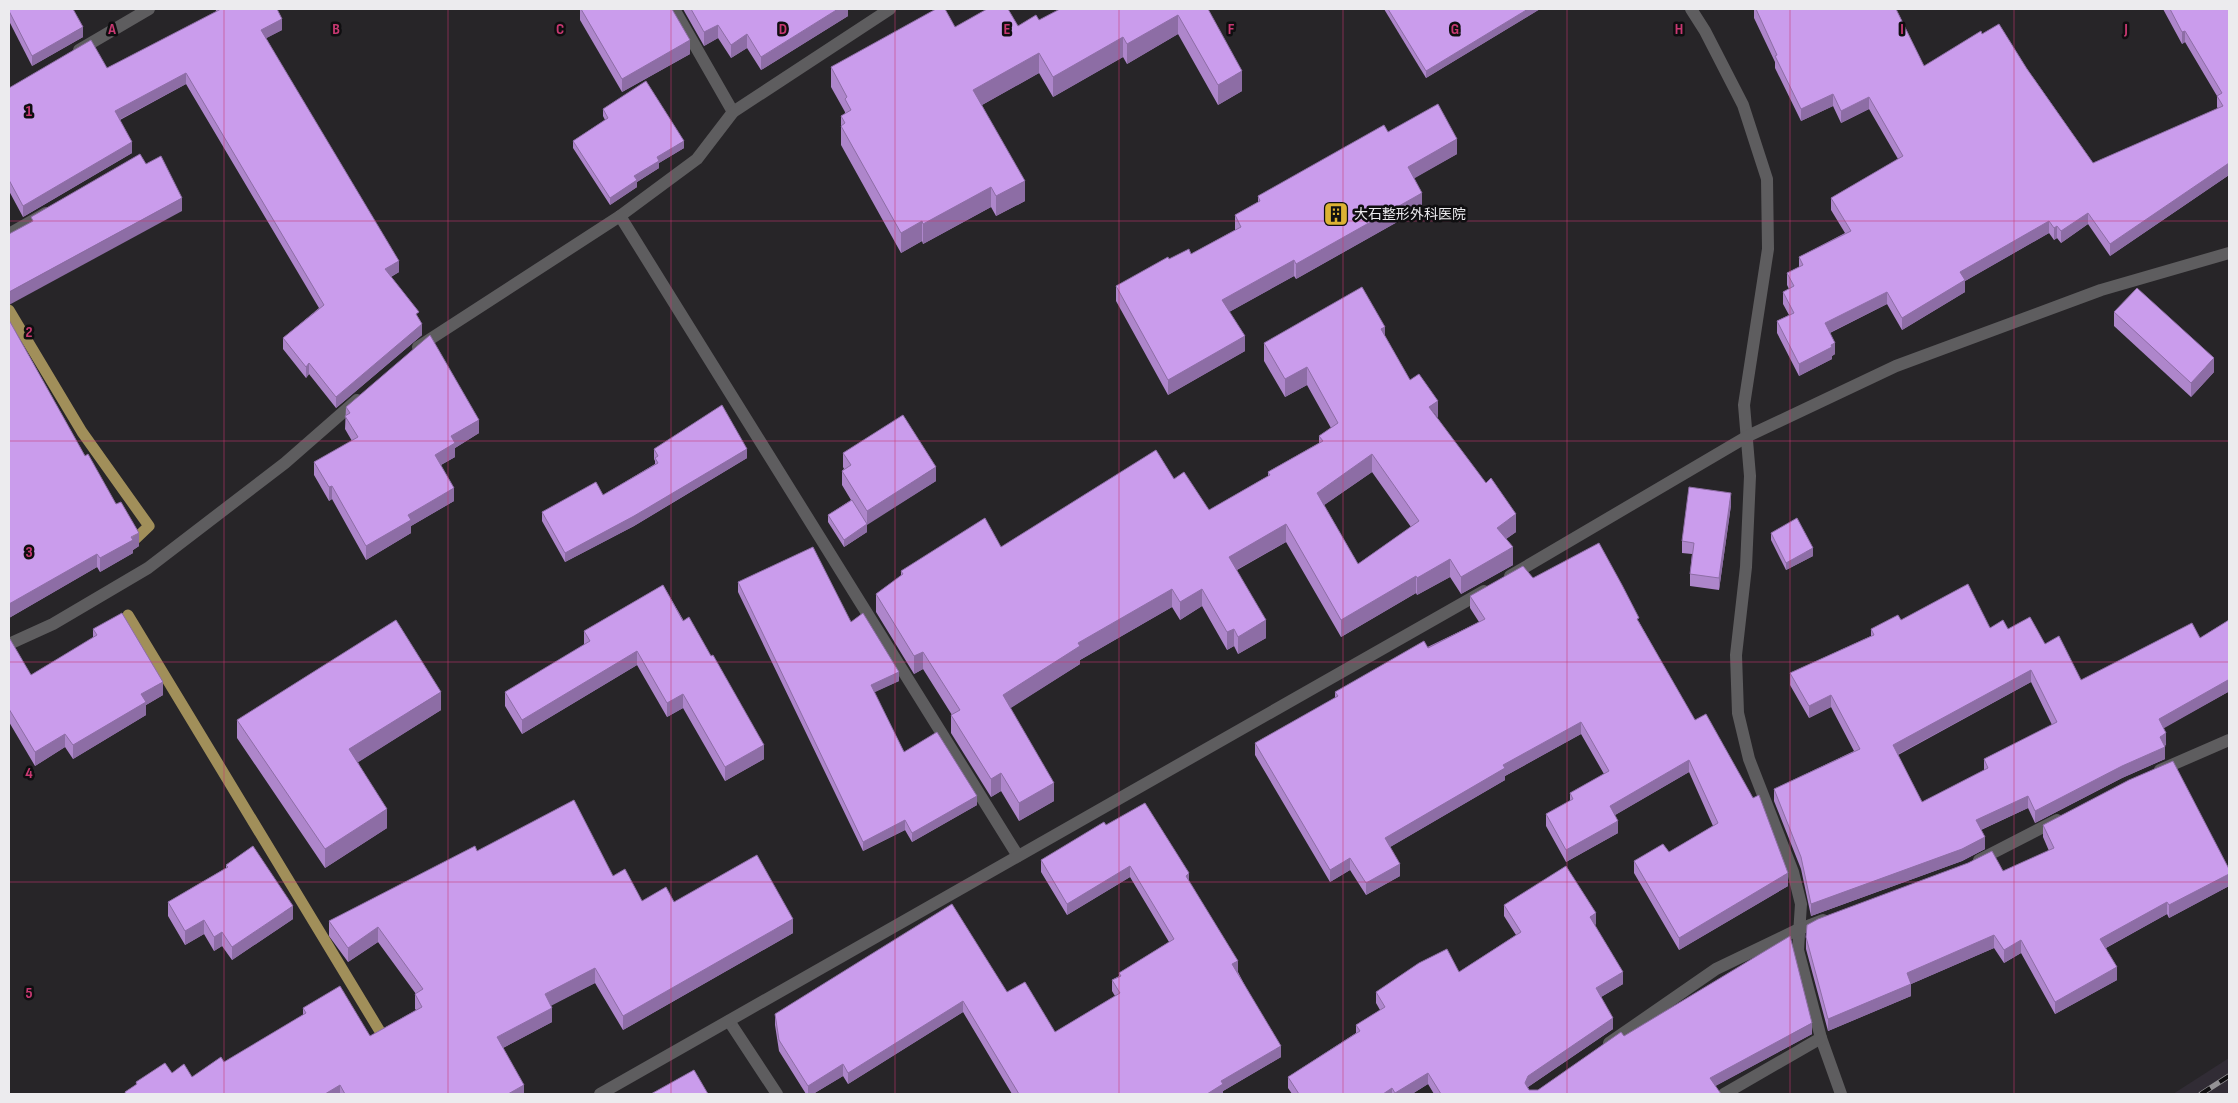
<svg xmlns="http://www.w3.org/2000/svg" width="2238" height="1103" viewBox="0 0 2238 1103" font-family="'Sofia Sans Condensed','Noto Sans JP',sans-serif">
	<rect width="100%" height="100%" fill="#272528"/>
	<path fill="#312c35" d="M2229,1058V1094H2173Z"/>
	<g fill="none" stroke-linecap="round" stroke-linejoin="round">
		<g stroke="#a18f5a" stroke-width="11">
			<path d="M9,310L82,432L149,526L128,546"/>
			<path d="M128,615L387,1043"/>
		</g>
		<g stroke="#5e5d5f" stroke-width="12">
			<path d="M674,9L733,112"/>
			<path d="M1691,9L1705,31L1743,105L1767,179L1768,249L1744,405L1750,476L1746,567L1736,655L1738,713L1749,759L1793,872L1801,904L1798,950L1821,1038L1841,1094"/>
			<path d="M79,50L149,9"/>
			<path d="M620,216L1018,856"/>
			<path d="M9,234L46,213"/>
			<path d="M418,347L620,216L697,159L733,112L890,9"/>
			<path d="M1510,576L1748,436L1896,366L2101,290L2229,253"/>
			<path d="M9,644L53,624L148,568L285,463L357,400"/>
			<path d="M2160,770L2229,740"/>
			<path d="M1979,860L2057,820"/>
			<path d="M729,1021L777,1094"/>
			<path d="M1609,1043L1716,969L1797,930L1823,920"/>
			<path d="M600,1094L1484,591"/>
			<path d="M1724,1094L1821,1038"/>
		</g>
		<defs>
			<path id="rail" d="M2201,1094L2229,1076"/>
		</defs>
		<use href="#rail" stroke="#949295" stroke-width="5.5"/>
		<use href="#rail" stroke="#0f0e10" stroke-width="4" stroke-dasharray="11" stroke-linecap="butt"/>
	</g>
	<g fill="#ae86cb" fill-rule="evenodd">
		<path d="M9,9L83,37L32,66L9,21Z"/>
		<path d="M215,9H277L282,30L266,38L399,272L391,277L419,319L422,335L336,408L309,374L306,378L283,349V338L319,308L186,84L120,120L132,153L23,217L9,191V88L107,68L217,12Z"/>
		<path d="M580,9H672L690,54L622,92L580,20Z"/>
		<path d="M683,9H848V16L761,70L747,48L731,58L718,38L704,46Z"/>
		<path d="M1208,9L1242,91L1218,105L1178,34L1127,64L1123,57L1053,97L1039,73L982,105L1025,201L996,216L991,207L923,244L922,241L901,253L841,145V116L845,114V112L831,87V67L955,27L1018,26L1039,20Z"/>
		<path d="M1384,9H1540L1426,78Z"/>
		<path d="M1754,9H1896L1924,66L1982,34L2027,69L2093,163L2218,109L2217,107V96L2185,42L2182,44L2163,9H2229V175L2110,256L2088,224L2061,243L2057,238L2054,240L2049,233L1965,281V292L1902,330L1887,304L1830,333L1835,354L1832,356V359L1799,376L1777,333V321L1789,315L1783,304V292L1789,289L1787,285V273L1799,267V257L1845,233L1831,210V198L1898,159L1869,109L1841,123L1833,106L1801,121L1775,68V62L1754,18Z"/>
		<path d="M603,109L684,148L659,163V168L637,182V187L610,205L573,148V141L605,120L603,116Z"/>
		<path d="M1388,132L1457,154L1414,178L1422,208L1296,279L1294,276L1229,312L1245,351L1168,395L1116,301V286L1169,259L1191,254L1235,230V215L1258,202V196Z"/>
		<path d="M2114,312L2214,372L2191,397L2114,326Z"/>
		<path d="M9,320L85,456L139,546L133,550V553L100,572L97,567L9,618Z"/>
		<path d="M1385,336L1410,380L1438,419L1516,532L1506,539L1513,565L1461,594L1450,577L1417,595L1416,593L1341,637L1286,542L1237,570L1266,638L1238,654L1234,646L1227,650L1202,606L1180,620L1172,607L1080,660V664L1010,708L1054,801L1019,821L1001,791L991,797L951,733V715H952L923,669L914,674L876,612V594L901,576V571L1001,547L1174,479L1209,510L1268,476V472L1319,443V436L1331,428L1307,385L1285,397L1264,361V343ZM1372,472L1411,527L1358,564L1324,505Z"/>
		<path d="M346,407L479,433L455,448V457L441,465L454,501L411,526V533L366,560L332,499L329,501L314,475V462L352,441L345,429Z"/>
		<path d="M654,449L747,458L634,526L565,562L542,521V512L603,495L655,464V461L654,459Z"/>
		<path d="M843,453L936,481L867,524V532L844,547L828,522V515L851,500L842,485V471L844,469L843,467Z"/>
		<path d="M1731,505L1719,590L1690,586V574L1692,554L1682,553V541Z"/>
		<path d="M1771,533L1813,556L1786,570L1771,540Z"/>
		<path d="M1533,578L1639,622L1788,886L1679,950L1634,873V861L1669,852L1713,826L1689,772L1615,815L1618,833L1566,862L1546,826V814L1570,801V793L1604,774L1581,734L1505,776V780L1390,847L1400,876L1366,895L1350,870L1330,882L1255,755V743L1335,698V692L1479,622L1470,608V596Z"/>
		<path d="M738,582L851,622L899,681L874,692L904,752L977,805L912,842L905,830L863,851L738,592Z"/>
		<path d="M663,585L764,759L725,781L683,708L667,717L637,665L522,734L505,706V692L584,645V631Z"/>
		<path d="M1901,620L2008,629L2045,644L2081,680L2200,638L2229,620V694L2228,692L2163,728L2166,745L2164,746L2165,759L2122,778L2035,823L2028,808L1981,830L1985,849L1962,861L1811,916L1801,869L1774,801V789L1854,751L1831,707L1809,718L1790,685V673L1871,636V629ZM2031,682L2052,725L1984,759V771L1922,802L1898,755Z"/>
		<path d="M93,629L163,695L146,705V715L73,759L65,747L35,766L9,722V640L31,675L93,638Z"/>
		<path d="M441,710L358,762L387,828L325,868L237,738V720Z"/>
		<path d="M1106,825L1189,881L1238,972L1281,1057L1223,1091V1094H1012L963,1012L848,1084L843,1076L813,1094H806L779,1051L775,1025V1014L1007,992L1055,1032L1115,996L1112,991V980L1119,976V973L1169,942L1130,877L1067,915L1041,872V860Z"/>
		<path d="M2043,825L2229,869V886L2169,918L2167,914L2106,948L2117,980L2055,1014L2021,953L2004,963L1994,948L1911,984V996L1828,1031L1806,949V937L2003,871L2049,851L2043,837Z"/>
		<path d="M477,851L613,876L642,901L674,902L793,933L623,1030L595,983L551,1005L552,1022L503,1048L524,1094H125V1092L136,1085V1082L172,1073L192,1077L224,1062L303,1015V1008L370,1036L416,1010L415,1009V994H416L378,942L348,962L329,936V921Z"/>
		<path d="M226,865L293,919L232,960L222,946L214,951L204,934L185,945L168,916V902L226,868Z"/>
		<path d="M1504,905L1596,924L1595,925L1623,984L1601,997L1613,1029L1528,1087L1529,1090H1538L1624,1036L1812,1034L1715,1086L1721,1094H1434L1428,1084L1412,1094H1292L1288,1088V1077L1356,1033V1025L1380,1010L1376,1003V992L1459,972L1516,935L1504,916Z"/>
	</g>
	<g fill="#8d6da5">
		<path d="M838,9H848V16L761,70V57Z"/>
		<path d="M1528,9H1540L1426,78V71Z"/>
		<path d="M1178,15V34L1127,64V44Z"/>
		<path d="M282,19V30L261,41V30Z"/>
		<path d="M718,25V38L704,46V32Z"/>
		<path d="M83,27V37L32,66V56Z"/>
		<path d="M2185,31V42L2182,44V32Z"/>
		<path d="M747,34V48L731,58V45Z"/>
		<path d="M1123,37V57L1053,97V77Z"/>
		<path d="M690,40V54L622,92V79Z"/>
		<path d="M1039,53V73L973,110V90Z"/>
		<path d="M1242,71V91L1218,105V85Z"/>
		<path d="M186,73V84L115,122V111Z"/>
		<path d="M1833,94V106L1801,121V109Z"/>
		<path d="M1869,97V109L1841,123V111Z"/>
		<path d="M1457,139V154L1408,182V167Z"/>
		<path d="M684,141V148L659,163V168L637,182V187L610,205V198L634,176L657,157Z"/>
		<path d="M132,142V153L23,217V206Z"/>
		<path d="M2229,163V175L2110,256V244Z"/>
		<path d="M1025,181V201L996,216V196Z"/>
		<path d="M991,187V207L923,244V224Z"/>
		<path d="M1422,193V208L1296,279V264Z"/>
		<path d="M182,198V211L9,305V292Z"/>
		<path d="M2088,213V224L2061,243V231Z"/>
		<path d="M922,221V241L901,253V233Z"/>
		<path d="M2049,221V233L1965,281V292L1902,330V318L1960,272Z"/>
		<path d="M2057,226V238L2054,240V228Z"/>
		<path d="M1294,260V276L1222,316V300Z"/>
		<path d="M399,261V272L385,280V269Z"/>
		<path d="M1887,292V304L1825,335V323Z"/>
		<path d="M422,324V335L336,408V397Z"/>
		<path d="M1385,327V344L1381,329Z"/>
		<path d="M1245,336V351L1168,395V380Z"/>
		<path d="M1835,343V354L1832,356V359L1799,376V364Z"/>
		<path d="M2214,358V372L2191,397V383Z"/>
		<path d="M309,363V374L306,378V367Z"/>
		<path d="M1307,367V385L1285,397V379Z"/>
		<path d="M1438,401V418L1429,407Z"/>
		<path d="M479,420V433L455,448V457L435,468V455L451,436Z"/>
		<path d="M747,449V458L634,526L565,562V553Z"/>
		<path d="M1372,454V472L1317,510V493Z"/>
		<path d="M936,467V481L867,525V511Z"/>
		<path d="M332,486V499L329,501V487Z"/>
		<path d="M454,488V501L411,526V533L366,560V546L408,515Z"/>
		<path d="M1731,493V505L1719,590V578Z"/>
		<path d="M1516,514V532L1497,545V528Z"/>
		<path d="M867,524V532L844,547V540Z"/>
		<path d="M1286,524V542L1229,574V557Z"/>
		<path d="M139,533V546L133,550V553L100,572V558Z"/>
		<path d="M1513,547V565L1461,594V577Z"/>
		<path d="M1813,548V556L1786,570V563Z"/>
		<path d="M97,554V567L9,618V604Z"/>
		<path d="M1450,559V577L1417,595V578Z"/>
		<path d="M1416,576V593L1341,637V620Z"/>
		<path d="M1172,589V607L1080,660V664L1003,713V695L1078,643Z"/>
		<path d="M1202,589V606L1180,620V602Z"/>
		<path d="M1266,620V638L1238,654V637Z"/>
		<path d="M1234,629V646L1227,650V632Z"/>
		<path d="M637,651V665L522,734V720Z"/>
		<path d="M923,652V669L914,674V656Z"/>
		<path d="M2031,670V682L1893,757V745Z"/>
		<path d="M899,672V681L871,694V685Z"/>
		<path d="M2228,680V692L2159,731V719Z"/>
		<path d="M163,682V695L146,705V715L73,759V745L141,694Z"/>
		<path d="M441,692V710L349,768V749Z"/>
		<path d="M683,694V708L667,717V703Z"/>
		<path d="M1831,695V707L1809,718V706Z"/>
		<path d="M1581,722V734L1505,776V780L1385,850V838L1503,765Z"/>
		<path d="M2166,733V745L2160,748V737Z"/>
		<path d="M65,734V747L35,766V752Z"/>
		<path d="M764,745V759L725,781V767Z"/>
		<path d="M2165,747V759L2122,778L2035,823V811L2122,766Z"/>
		<path d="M1689,760V772L1610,818V806Z"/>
		<path d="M1001,773V791L991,797V779Z"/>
		<path d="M1054,783V801L1019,821V803Z"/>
		<path d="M977,796V805L912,842V833Z"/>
		<path d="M2028,796V808L1976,832V820Z"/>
		<path d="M387,809V828L325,868V849Z"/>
		<path d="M905,820V830L863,851V842Z"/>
		<path d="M1618,821V833L1566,862V850Z"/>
		<path d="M1985,837V849L1962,861L1811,916V904Z"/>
		<path d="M1350,858V870L1330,882V870Z"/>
		<path d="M1400,864V876L1366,895V883Z"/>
		<path d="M1130,866V877L1067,915V904Z"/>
		<path d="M1189,873V885L1186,876Z"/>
		<path d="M1788,873V886L1679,950V938Z"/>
		<path d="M2229,874V886L2169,918V905Z"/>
		<path d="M2167,902V914L2100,951V939Z"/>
		<path d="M293,906V919L232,960V947Z"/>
		<path d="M1596,913V924L1590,928V917Z"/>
		<path d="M793,919V933L623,1030V1016Z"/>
		<path d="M204,920V934L185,945V931Z"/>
		<path d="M378,927V942L348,962V948Z"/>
		<path d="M222,932V946L214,951V937Z"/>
		<path d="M1994,935V948L1911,984V996L1828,1031V1019L1907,973Z"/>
		<path d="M2021,940V953L2004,963V950Z"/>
		<path d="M1238,961V972L1232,975V964Z"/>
		<path d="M2117,967V980L2055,1014V1002Z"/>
		<path d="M595,968V983L545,1009V994Z"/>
		<path d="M1623,972V984L1596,1000V988Z"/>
		<path d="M963,1001V1012L848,1084V1073Z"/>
		<path d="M552,1008V1022L497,1051V1037Z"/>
		<path d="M1613,1018V1029L1528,1087L1525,1094V1083L1528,1076Z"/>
		<path d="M1812,1023V1034L1710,1089V1078Z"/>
		<path d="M1281,1046V1057L1223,1091V1094H1207L1221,1081Z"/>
		<path d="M843,1064V1076L813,1094H808V1086Z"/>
		<path d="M1428,1073V1084L1412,1094H1395V1093Z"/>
		<path d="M340,1085V1094H325Z"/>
		<path d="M524,1085V1094H508Z"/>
		<path d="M1392,1088V1094H1383Z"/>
	</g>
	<g fill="#ca9cec" stroke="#8d6da5" fill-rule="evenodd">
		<path d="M9,9H73L83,27L32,56L9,11Z"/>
		<path d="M221,9H277L282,19L261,30L399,261L385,269L419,312L416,314L422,324L336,397L309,363L306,367L283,338L324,305L186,73L115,111L132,142L23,206L9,180V88L91,40L107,68Z"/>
		<path d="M581,9H672L690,40L622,79Z"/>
		<path d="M691,9H838L761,57L747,34L731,45L718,25L704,32Z"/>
		<path d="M936,9H945L955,27L987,9H1008L1018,26L1036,15L1039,20L1060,9H1208L1242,71L1218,85L1178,15L1127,44L1123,37L1053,77L1039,53L973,90L1025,181L996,196L991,187L923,224L922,221L901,233L841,126L845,123L841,116L851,110L845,99L847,97L831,67Z"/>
		<path d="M1388,9H1528L1426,71Z"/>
		<path d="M1756,9H1896L1924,66L1981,31L1982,34L1999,24L2027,69L2093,163L2223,106L2217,96L2222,93L2185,31L2182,32L2170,9H2229V163L2110,244L2088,213L2061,231L2057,226L2054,228L2049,221L1960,272L1965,280L1902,318L1887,292L1825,323L1835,343L1831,345L1832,347L1799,364L1777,321L1794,313L1783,292L1794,286L1787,273L1803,265L1799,257L1851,231L1831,198L1903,156L1869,97L1841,111L1833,94L1801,109L1775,56L1777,55Z"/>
		<path d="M646,81L684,141L657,157L659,161L634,176L637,180L610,198L573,141L608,118L603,109Z"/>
		<path d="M1438,104L1457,139L1408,167L1422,193L1296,264L1294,260L1222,300L1245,336L1168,380L1116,286L1168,257L1169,259L1189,249L1191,254L1241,227L1235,215L1260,201L1258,196L1384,125L1388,132Z"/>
		<path d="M140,154L146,164L161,156L182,198L9,292V234L33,221L31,217Z"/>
		<path d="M1362,287L1385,327L1381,329L1410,380L1419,374L1438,401L1429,407L1486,483L1491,478L1516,514L1497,528L1513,547L1461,577L1450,559L1417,578L1416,576L1341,620L1286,524L1229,557L1266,620L1238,637L1234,629L1227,632L1202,589L1180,602L1172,589L1078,643L1080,646L1003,695L1054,783L1019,803L1001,773L991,779L951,715L960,710L923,652L914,656L876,594L903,574L901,571L985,518L1001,547L1156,450L1174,479L1184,472L1209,510L1270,475L1268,472L1323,441L1319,436L1338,423L1307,367L1285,379L1264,343ZM1372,454L1419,521L1358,564L1317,493Z"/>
		<path d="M2137,288L2214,358L2191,383L2114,312Z"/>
		<path d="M9,320L85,456L88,454L116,504L121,502L139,533L131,537L133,540L100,558L97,554L9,604Z"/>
		<path d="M430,335L479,420L451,436L455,443L435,455L454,488L408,515L411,520L366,546L332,486L329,487L314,462L358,437L345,416L350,413L346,407Z"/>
		<path d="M722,405L747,449L634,516L565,553L542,512L596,482L603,495L658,463L655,458L658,456L654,449Z"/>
		<path d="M903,415L936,467L867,511L842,471L851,465L843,453Z"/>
		<path d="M1689,487L1731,493L1719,578L1690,574L1694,543L1682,541Z"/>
		<path d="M852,500L867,524L844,540L828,515Z"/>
		<path d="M1797,518L1813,548L1786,563L1771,533Z"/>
		<path d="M1599,543L1622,585L1639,618L1637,619L1695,720L1706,714L1753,798L1759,795L1788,873L1679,938L1634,861L1663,844L1669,852L1718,823L1689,760L1610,806L1618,821L1566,850L1546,814L1573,799L1570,793L1609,771L1581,722L1503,765L1505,768L1385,838L1400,864L1366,883L1350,858L1330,870L1255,743L1338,696L1335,692L1424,641L1428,648L1485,619L1470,596L1523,566L1533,578Z"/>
		<path d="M813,547L851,622L863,613L899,672L871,685L904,752L937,732L977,796L912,833L905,820L863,842L738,582Z"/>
		<path d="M1968,584L1990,628L2003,620L2008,629L2030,617L2045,644L2059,636L2081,680L2192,623L2200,638L2229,620V682L2228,680L2159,719L2166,733L2160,737L2165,747L2122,766L2035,811L2028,796L1976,820L1985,837L1962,849L1811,904L1801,857L1774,789L1860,749L1831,695L1809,706L1790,673L1874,635L1871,629L1898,615L1901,620ZM2031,670L2057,722L1984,759L1988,768L1922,802L1893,745Z"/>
		<path d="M663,585L683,621L689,617L711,656L713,655L764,745L725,767L683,694L667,703L637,651L522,720L505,692L590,641L584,631Z"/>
		<path d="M122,613L163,682L141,694L146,702L73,745L65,734L35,752L9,709V640L10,639L31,675L97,635L93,629Z"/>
		<path d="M396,620L441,692L349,749L387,809L325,849L237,720Z"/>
		<path d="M2173,761L2229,869V874L2169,905L2167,902L2100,939L2117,967L2055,1002L2021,940L2004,950L1994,935L1907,973L1911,984L1828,1019L1806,937L1807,925L1818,919L1968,863L1992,851L2003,871L2054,848L2043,825L2129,780Z"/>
		<path d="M574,800L613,876L625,869L642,901L666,887L674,902L757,855L793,919L623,1016L595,968L545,994L552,1008L497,1037L524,1085L508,1094H345L340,1085L325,1094H126L125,1092L137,1084L136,1082L165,1063L172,1073L184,1064L192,1077L221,1057L224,1062L306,1013L303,1008L340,986L370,1036L422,1007L415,994L423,989L378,927L348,948L329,921L475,846L477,851Z"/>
		<path d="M1145,803L1189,873L1186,876L1238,961L1232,964L1281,1046L1221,1081L1223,1084L1207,1094H1019L963,1001L848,1073L843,1064L808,1086L779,1040L775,1014L952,904L1007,992L1025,982L1055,1032L1120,993L1112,980L1121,976L1119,973L1174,939L1130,866L1067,904L1041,860L1104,822L1106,825Z"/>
		<path d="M253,846L293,906L232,947L222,932L214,937L204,920L185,931L168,902L228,867L226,865Z"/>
		<path d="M1566,866L1596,913L1590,917L1623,972L1596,988L1613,1018L1528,1076L1525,1083L1529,1090H1538L1621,1032L1624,1036L1790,936L1812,1023L1710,1078L1721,1094H1441L1428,1073L1395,1093L1392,1088L1383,1094H1299L1288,1077L1360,1031L1356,1025L1385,1007L1376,992L1419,963L1447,949L1459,972L1521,932L1504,905Z"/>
		<path d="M694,1070L708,1094H651Z"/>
	</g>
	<path fill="none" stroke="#c83871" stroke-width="1" stroke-opacity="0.55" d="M224,9V1094M448,9V1094M671,9V1094M895,9V1094M1119,9V1094M1343,9V1094M1567,9V1094M1790,9V1094M2014,9V1094M9,221H2229M9,441H2229M9,662H2229M9,882H2229"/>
	<defs>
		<symbol id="building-square" viewBox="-11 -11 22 22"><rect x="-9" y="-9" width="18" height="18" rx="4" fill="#dcb233" stroke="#0f0e10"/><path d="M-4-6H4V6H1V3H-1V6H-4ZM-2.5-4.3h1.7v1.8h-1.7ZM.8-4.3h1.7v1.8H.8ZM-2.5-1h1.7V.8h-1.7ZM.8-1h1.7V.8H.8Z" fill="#111"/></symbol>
	</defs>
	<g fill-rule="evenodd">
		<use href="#building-square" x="1322" y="200" width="28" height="28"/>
	</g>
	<g text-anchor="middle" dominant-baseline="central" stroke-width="5" stroke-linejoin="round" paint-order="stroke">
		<g font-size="14" fill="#ecebee" stroke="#0f0e10" text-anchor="start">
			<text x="1354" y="214">大石整形外科医院</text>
		</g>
	</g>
	<g font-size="16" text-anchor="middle" font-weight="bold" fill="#c83871" stroke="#0f0e10" stroke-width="5" stroke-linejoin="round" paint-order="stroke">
		<text x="112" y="34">A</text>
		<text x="336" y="34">B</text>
		<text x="560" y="34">C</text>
		<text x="783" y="34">D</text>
		<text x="1007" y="34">E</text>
		<text x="1231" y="34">F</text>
		<text x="1455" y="34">G</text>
		<text x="1679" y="34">H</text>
		<text x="1902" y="34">I</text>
		<text x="2126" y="34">J</text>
		<text x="29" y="116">1</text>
		<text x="29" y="337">2</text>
		<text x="29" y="557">3</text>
		<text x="29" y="778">4</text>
		<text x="29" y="998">5</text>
	</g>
	<rect width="2238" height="1103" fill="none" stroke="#ecebee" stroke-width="20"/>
</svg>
